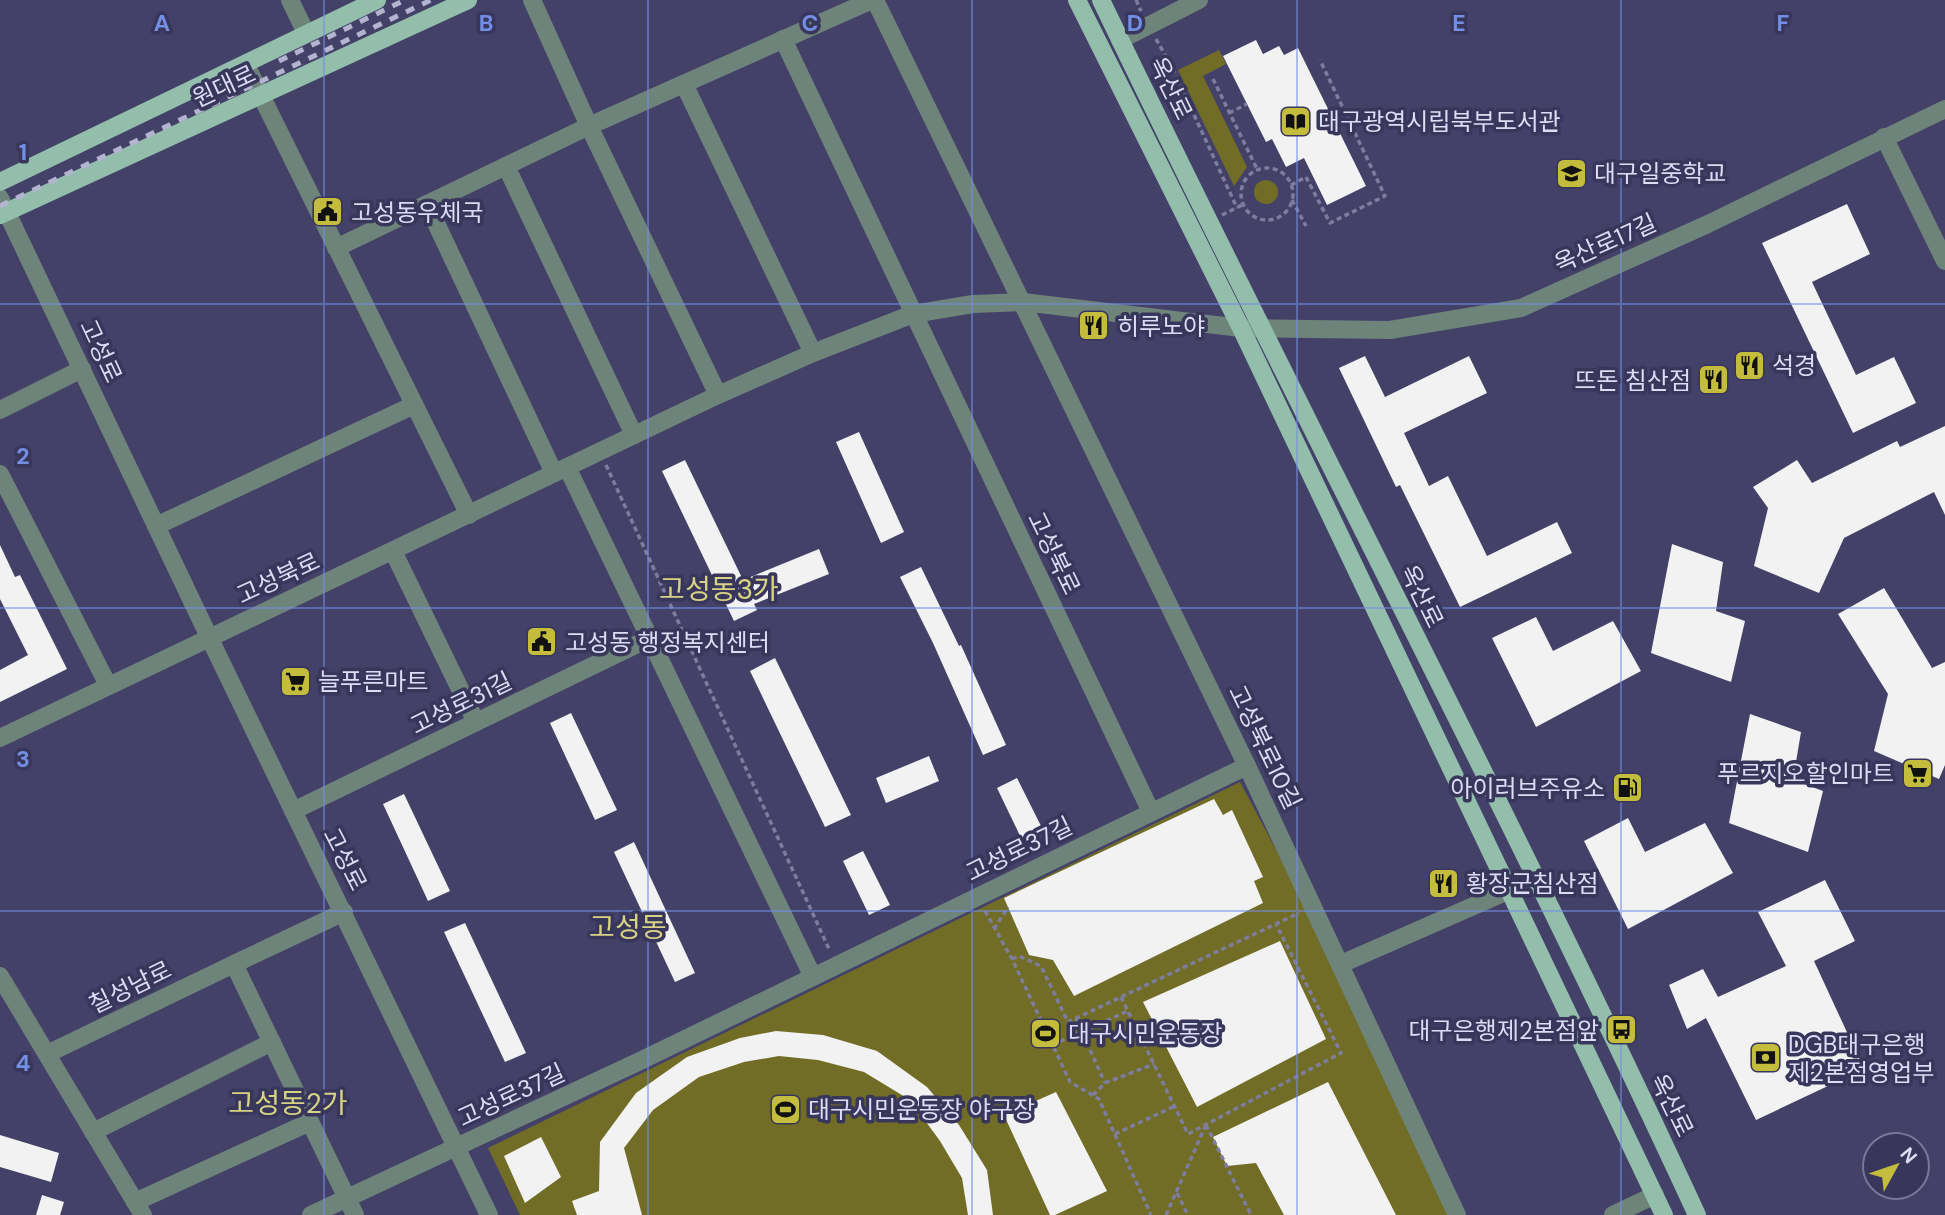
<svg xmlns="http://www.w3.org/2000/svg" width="1945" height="1215" viewBox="0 0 1945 1215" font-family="'DM Sans','Noto Sans KR',sans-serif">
	<rect width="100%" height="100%" fill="#434168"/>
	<g fill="#716d26">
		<path d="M1219,50L1226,64L1203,76L1247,167L1234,186L1178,70Z"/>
		<circle cx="1266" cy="192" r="12"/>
		<path d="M1240,782L1313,919L1453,1215H520L488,1148Z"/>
	</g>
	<g fill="#f2f2f2">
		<path d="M1256,40L1263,54L1279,46L1284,55L1298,48L1366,186L1327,205L1304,158L1286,167L1272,139L1266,142L1223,56Z"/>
		<path d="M1847,204L1870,254L1812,282L1856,375L1894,357L1916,403L1853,433L1762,243Z"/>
		<path d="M1365,356L1385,397L1469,356L1487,393L1404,433L1429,486L1448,476L1487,556L1557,522L1572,553L1460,607L1400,485L1396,487L1339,368Z"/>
		<path d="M1945,426V515L1934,492L1844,538L1819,593L1754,566L1768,508L1753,487L1797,460L1812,483L1897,441L1900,447Z"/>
		<path d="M859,432L904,532L881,543L836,442Z"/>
		<path d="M685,460L743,580L819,549L829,574L754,604L757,610L734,621L662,471Z"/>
		<path d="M1672,544L1723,562L1716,611L1745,621L1731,682L1651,653Z"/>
		<path d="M0,545L15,577L20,575L67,669L0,702V670L28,655L0,599Z"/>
		<path d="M921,567L959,646L961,645L1006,745L983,755L933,643L900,577Z"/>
		<path d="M1884,588L1932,668L1945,662V765L1939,779L1874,751L1888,694L1838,614Z"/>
		<path d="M1536,617L1553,651L1613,621L1641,671L1536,727L1492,638Z"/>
		<path d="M775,658L851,815L825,827L750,671Z"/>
		<path d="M571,713L617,810L595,820L550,723Z"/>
		<path d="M1750,714L1801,732L1793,780L1823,791L1808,852L1729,823Z"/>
		<path d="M929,756L939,781L886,803L876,778Z"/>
		<path d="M1017,778L1044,832L1023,842L997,788Z"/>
		<path d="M404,794L450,891L428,901L383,804Z"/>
		<path d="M1214,799L1223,815L1232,810L1263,877L1254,881L1263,903L1074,996L1053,960L1029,955L1004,898Z"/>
		<path d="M1628,818L1645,852L1705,823L1733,873L1628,929L1584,841Z"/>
		<path d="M634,842L695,973L675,982L614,852Z"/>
		<path d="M863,851L890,905L869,915L843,861Z"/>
		<path d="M1825,880L1855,941L1814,961L1864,1069L1756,1120L1706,1018L1687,1029L1669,985L1703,969L1718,997L1786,966L1758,912Z"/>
		<path d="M465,923L526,1053L505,1062L444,932Z"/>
		<path d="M1280,941L1326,1039L1197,1107L1143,1002Z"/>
		<path d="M776,1031L823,1035L877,1051L927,1087L959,1125L987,1170L993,1215H968L962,1178L940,1141L910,1100L864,1072L818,1060L779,1056L744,1062L699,1077L653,1110L624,1148L642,1215H577L572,1201L599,1191L600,1142L636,1093L687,1057L740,1038Z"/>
		<path d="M1328,1082L1396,1215H1284L1256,1163L1227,1166L1213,1137Z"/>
		<path d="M1056,1092L1107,1191L1055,1215H1050L1004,1115Z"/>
		<path d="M0,1135L59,1153L51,1182L0,1167Z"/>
		<path d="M541,1137L561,1177L525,1203L504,1156Z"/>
		<path d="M42,1195L64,1202L60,1215H36Z"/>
	</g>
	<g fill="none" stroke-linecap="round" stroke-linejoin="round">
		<g stroke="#7e7d9e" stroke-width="3.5" stroke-dasharray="5 3.5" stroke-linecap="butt">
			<path d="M1136,0L1141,11"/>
			<path d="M1156,39L1172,67L1237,208"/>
			<path d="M1213,79L1257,169"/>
			<path d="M1229,113L1247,104"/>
			<circle cx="1267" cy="194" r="26"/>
			<path d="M1291,185L1306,177L1330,223L1385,196L1320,60"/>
			<path d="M1292,200L1306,226"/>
			<path d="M1222,215L1242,205"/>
			<path d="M606,465L830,951"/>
			<path d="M985,911L1012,959L1070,1082L1099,1099L1151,1215"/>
			<path d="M994,929L1008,907"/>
			<path d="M1012,959L1019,956L1041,966L1068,1022L1299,913"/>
			<path d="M1121,997L1188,1134L1341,1053L1276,924"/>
			<path d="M1076,1019L1105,1083"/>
			<path d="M1052,1045L1128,1011"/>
			<path d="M1093,1095L1105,1083L1154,1064"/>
			<path d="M1206,1125L1251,1215"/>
			<path d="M1115,1134L1175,1106"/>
			<path d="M1177,1193L1188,1215"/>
			<path d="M1166,1215L1205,1127"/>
		</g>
		<g stroke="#6e837a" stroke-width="18">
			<path d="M290,0L306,33"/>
			<path d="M532,0L589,126L718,395"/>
			<path d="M875,0L1247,766L1457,1215"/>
			<path d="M783,39L1151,812"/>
			<path d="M1120,40L1199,0"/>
			<path d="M246,65L469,515"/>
			<path d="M684,84L813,353"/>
			<path d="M1884,137L1945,261"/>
			<path d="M506,166L634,435"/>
			<path d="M0,198L209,637L489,1215"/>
			<path d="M427,204L554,473"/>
			<path d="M336,248L589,126L872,0"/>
			<path d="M0,410L82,369"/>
			<path d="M567,467L813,977"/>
			<path d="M0,474L108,685"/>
			<path d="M156,526L414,405"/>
			<path d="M393,551L476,722"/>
			<path d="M0,738L718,395L813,353L913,314L973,304L1023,302L1241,328L1390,330L1521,308L1708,224L1945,109"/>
			<path d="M293,811L650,638"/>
			<path d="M344,912L234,964L355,1215"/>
			<path d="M1341,964L1510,890"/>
			<path d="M0,976L143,1215"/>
			<path d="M47,1054L234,964"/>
			<path d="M93,1132L272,1042"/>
			<path d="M135,1202L310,1122"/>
			<path d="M311,1215L640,1061L1247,766"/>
			<path d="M1613,1215L1655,1195"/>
		</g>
		<g stroke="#92beab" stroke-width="18">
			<path d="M1077,0L1241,328L1664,1215"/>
			<path d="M1101,0C1296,407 1508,806 1697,1215"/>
			<path d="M0,182L377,0"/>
			<path d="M0,215L468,0"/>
		</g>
		<g stroke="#b4b4d0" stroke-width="5" stroke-dasharray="9 9" stroke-linecap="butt">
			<path d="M279,61L405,0"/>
			<path d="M0,206L431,0"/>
		</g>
	</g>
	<path fill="none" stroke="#738ee5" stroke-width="2" stroke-opacity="0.55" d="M324,0V1215M648,0V1215M972,0V1215M1297,0V1215M1621,0V1215M0,304H1945M0,608H1945M0,911H1945"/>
	<defs>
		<symbol id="library-square" viewBox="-11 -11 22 22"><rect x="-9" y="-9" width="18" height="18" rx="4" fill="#c4bc3d" stroke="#39365c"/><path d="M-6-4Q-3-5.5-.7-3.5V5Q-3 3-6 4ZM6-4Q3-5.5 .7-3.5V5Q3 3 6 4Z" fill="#111"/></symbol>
		<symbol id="school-square" viewBox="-11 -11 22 22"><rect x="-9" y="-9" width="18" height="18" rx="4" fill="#c4bc3d" stroke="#39365c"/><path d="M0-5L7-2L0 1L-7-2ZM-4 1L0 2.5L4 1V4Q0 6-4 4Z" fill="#111"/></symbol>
		<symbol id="civic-square" viewBox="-11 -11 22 22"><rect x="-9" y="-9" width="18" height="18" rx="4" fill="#c4bc3d" stroke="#39365c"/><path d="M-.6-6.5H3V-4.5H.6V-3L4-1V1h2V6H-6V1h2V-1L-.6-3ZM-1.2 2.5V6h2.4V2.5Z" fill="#111"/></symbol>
		<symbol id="restaurant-square" viewBox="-11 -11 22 22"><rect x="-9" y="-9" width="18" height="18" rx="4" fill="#c4bc3d" stroke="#39365c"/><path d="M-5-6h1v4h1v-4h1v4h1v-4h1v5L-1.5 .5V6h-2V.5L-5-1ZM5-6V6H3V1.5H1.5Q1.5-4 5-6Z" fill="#111"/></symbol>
		<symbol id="supermarket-square" viewBox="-11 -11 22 22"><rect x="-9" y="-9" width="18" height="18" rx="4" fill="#c4bc3d" stroke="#39365c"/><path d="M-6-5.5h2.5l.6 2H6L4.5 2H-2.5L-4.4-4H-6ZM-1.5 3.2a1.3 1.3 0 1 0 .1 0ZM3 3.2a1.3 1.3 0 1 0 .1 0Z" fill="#111"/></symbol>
		<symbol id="fuel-square" viewBox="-11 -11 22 22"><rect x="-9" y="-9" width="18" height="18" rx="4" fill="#c4bc3d" stroke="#39365c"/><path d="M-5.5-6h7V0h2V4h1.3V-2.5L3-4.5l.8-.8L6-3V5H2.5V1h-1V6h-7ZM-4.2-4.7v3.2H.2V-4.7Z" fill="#111"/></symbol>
		<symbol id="bus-square" viewBox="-11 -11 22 22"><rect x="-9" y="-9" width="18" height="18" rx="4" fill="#c4bc3d" stroke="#39365c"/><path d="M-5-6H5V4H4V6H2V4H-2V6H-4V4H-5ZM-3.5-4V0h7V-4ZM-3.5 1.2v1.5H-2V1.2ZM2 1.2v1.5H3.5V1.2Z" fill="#111"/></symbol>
		<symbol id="stadium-square" viewBox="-11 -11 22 22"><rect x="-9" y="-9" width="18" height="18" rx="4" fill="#c4bc3d" stroke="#39365c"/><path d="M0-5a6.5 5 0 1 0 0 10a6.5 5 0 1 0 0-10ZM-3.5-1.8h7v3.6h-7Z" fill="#111"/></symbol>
		<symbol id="bank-square" viewBox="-11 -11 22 22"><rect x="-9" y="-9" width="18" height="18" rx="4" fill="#c4bc3d" stroke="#39365c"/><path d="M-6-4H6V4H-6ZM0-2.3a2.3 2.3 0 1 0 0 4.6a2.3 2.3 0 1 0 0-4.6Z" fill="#111"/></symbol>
	</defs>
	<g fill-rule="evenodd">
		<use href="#library-square" x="1278" y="104" width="35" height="35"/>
		<use href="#school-square" x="1554" y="156" width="35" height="35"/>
		<use href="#civic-square" x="310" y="194" width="35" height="35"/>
		<use href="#restaurant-square" x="1076" y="308" width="35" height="35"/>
		<use href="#restaurant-square" x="1732" y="348" width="35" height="35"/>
		<use href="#restaurant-square" x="1696" y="362" width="35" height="35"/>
		<use href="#civic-square" x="524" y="624" width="35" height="35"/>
		<use href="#supermarket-square" x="278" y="664" width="35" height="35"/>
		<use href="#supermarket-square" x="1900" y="756" width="35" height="35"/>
		<use href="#fuel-square" x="1610" y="770" width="35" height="35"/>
		<use href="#restaurant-square" x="1426" y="866" width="35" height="35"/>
		<use href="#bus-square" x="1604" y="1012" width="35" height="35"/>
		<use href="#stadium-square" x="1028" y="1016" width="35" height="35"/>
		<use href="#bank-square" x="1748" y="1040" width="35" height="35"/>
		<use href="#stadium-square" x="768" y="1092" width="35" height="35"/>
	</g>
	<g text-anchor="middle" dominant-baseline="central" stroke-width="7" stroke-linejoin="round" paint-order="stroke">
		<g font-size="24" fill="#dcdcf4" stroke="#39365c">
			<text transform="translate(224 86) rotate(-25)">원대로</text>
			<text transform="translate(1171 88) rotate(64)">옥산로</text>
			<text transform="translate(1605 243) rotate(-24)">옥산로17길</text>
			<text transform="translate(101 351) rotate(65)">고성로</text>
			<text transform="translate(1054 553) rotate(64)">고성북로</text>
			<text transform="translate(278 578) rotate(-25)">고성북로</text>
			<text transform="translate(1422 596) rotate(64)">옥산로</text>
			<text transform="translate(461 703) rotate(-26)">고성로31길</text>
			<text transform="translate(1265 747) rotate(64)">고성북로10길</text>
			<text transform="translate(1019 849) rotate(-26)">고성로37길</text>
			<text transform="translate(345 859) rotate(63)">고성로</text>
			<text transform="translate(130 987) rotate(-26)">칠성남로</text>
			<text transform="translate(511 1095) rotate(-25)">고성로37길</text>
			<text transform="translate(1672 1105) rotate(64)">옥산로</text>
		</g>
		<g font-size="24" fill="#dcdcf4" stroke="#39365c" text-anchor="start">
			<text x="1318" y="121">대구광역시립북부도서관</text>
			<text x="1594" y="173">대구일중학교</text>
			<text x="351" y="212">고성동우체국</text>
			<text x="1117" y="326">히루노야</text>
			<text x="1772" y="365">석경</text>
			<text x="1691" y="380" text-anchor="end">뜨돈 침산점</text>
			<text x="565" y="642">고성동 행정복지센터</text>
			<text x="318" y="681">늘푸른마트</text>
			<text x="1894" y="773" text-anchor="end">푸르지오할인마트</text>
			<text x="1605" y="788" text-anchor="end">아이러브주유소</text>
			<text x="1466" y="883">황장군침산점</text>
			<text x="1599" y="1030" text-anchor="end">대구은행제2본점앞</text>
			<text x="1068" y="1033">대구시민운동장</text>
			<text x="1788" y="1044">DGB대구은행<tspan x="1788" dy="28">제2본점영업부</tspan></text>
			<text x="808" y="1109">대구시민운동장 야구장</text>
		</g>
		<g font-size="28" fill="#d7d384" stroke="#39365c">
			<text x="719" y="589">고성동3가</text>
			<text x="628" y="927">고성동</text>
			<text x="288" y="1103">고성동2가</text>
		</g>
	</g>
	<g font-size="23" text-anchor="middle" font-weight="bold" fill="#738ee5" stroke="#39365c" stroke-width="7" stroke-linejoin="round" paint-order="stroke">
		<text x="162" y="31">A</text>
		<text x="486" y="31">B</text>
		<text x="810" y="31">C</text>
		<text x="1135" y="31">D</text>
		<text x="1459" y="31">E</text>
		<text x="1783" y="31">F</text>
		<text x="23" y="160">1</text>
		<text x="23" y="464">2</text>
		<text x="23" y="767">3</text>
		<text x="23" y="1071">4</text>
	</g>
	<g transform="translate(1896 1166) rotate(50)"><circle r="33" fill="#39365c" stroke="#7a7899" stroke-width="2"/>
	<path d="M0-5L12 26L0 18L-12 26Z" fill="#c4bc3d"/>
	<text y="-10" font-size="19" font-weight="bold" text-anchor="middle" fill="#dcdcf4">N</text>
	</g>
</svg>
